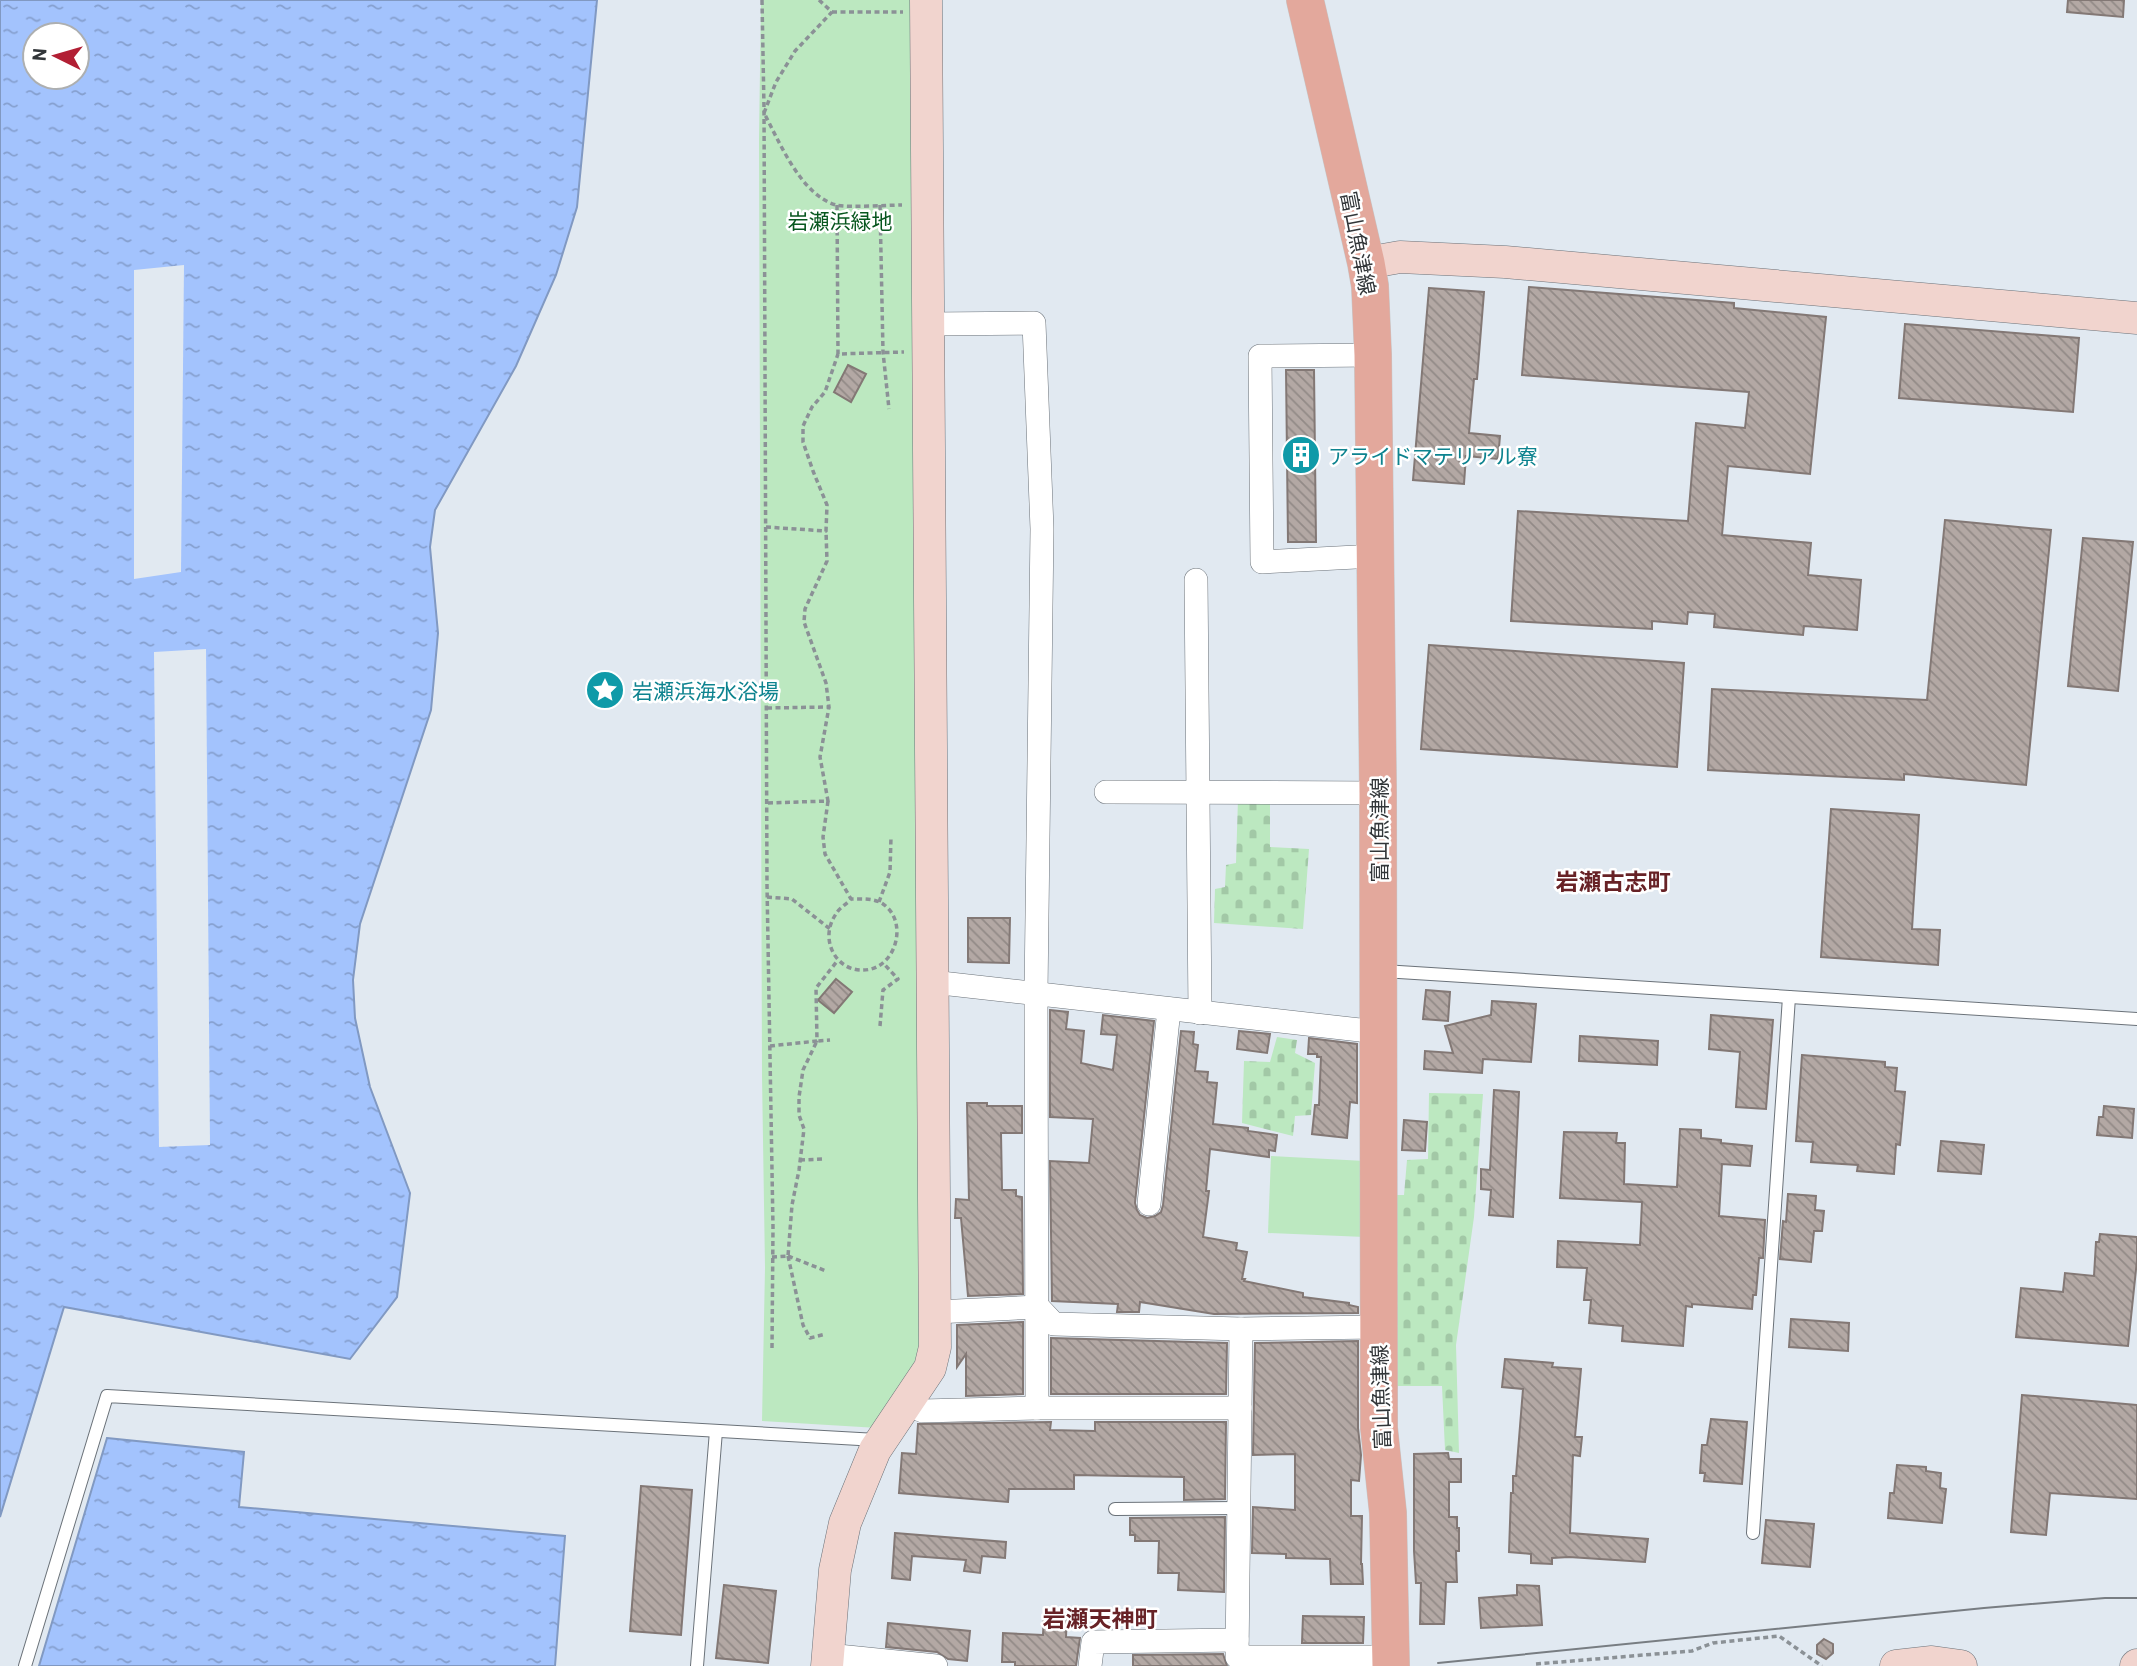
<svg xmlns="http://www.w3.org/2000/svg" width="2137" height="1666" viewBox="0 0 2137 1666" font-family="Barlow,'Noto Sans JP',sans-serif">
	<defs>
		<pattern id="cemetery-stones" width="16" height="16" patternUnits="userSpaceOnUse" patternTransform="scale(1.75)"><rect width="16" height="16" fill="#bce8c0"/><path d="M2 7V4a2 2 0 0 1 4 0v3zM10 15v-3a2 2 0 0 1 4 0v3z" fill="#a2c8a6"/></pattern>
		<pattern id="water-ripples" width="26" height="14" patternUnits="userSpaceOnUse" patternTransform="scale(1.75)"><rect width="26" height="14" fill="#a3c3fd"/><path d="M2 4q2-2 4 0t4 0M15 11q2-2 4 0t4 0" fill="none" stroke="#859fce"/></pattern>
		<pattern id="building-back-hatch" width="6" height="6" patternUnits="userSpaceOnUse" patternTransform="scale(1.75)"><rect width="6" height="6" fill="#b3a8a4"/><path d="M-1 5l2 2M0 0l6 6M5-1l2 2" fill="none" stroke="#928a87"/></pattern>
	</defs>
	<rect width="100%" height="100%" fill="#e1e9f1"/>
	<g fill="#bce8c0">
		<path d="M761,0H918L923,1347L906,1389L878,1428L762,1421L765,1268L762,1076L759,139Z"/>
		<path d="M1271,1156L1365,1161V1237L1268,1233Z"/>
	</g>
	<g fill="url(#cemetery-stones)">
		<path d="M1238,799L1270,800V847L1309,849L1303,929L1214,923L1215,889L1225,887L1226,865L1236,863Z"/>
		<path d="M1277,1037L1297,1040L1295,1053L1315,1063L1311,1115L1295,1116L1293,1136L1242,1123L1244,1061L1270,1062Z"/>
		<path d="M1429,1093L1483,1094L1474,1217L1456,1345L1459,1453L1445,1450L1442,1386H1392V1195H1404L1407,1160L1428,1159Z"/>
	</g>
	<g fill="url(#water-ripples)" stroke="#8199c2" stroke-width="2" fill-rule="evenodd">
		<path d="M0,0H597L577,207L556,275L516,366L435,510L430,547L438,633L431,710L360,924L353,980L355,1018L370,1087L410,1193L397,1297L350,1359L64,1307L0,1517ZM35,35H77V77H35Z"/>
		<path d="M107,1438L244,1452L239,1507L565,1536L555,1666H39Z"/>
	</g>
	<g fill="#e1e9f1">
		<path d="M184,265L181,572L134,579V270Z"/>
		<path d="M206,649L210,1145L159,1147L154,652Z"/>
	</g>
	<g fill="url(#building-back-hatch)" stroke="#837875" stroke-width="2">
		<path d="M2068,0H2124L2123,17L2067,12Z"/>
		<path d="M1529,287L1734,303V308L1826,317L1810,474L1728,466L1722,535L1811,543L1808,575L1861,580L1857,630L1804,626L1803,635L1714,627L1715,614L1688,612L1687,624L1652,621V629L1511,621L1518,511L1688,521L1696,423L1745,428L1749,392L1522,375Z"/>
		<path d="M1429,288L1484,292L1477,379H1474L1469,433L1500,436L1498,459L1466,456L1464,484L1413,480Z"/>
		<path d="M1905,324L2079,338L2073,412L1899,398Z"/>
		<path d="M848,365L866,374L851,402L834,392Z"/>
		<path d="M1286,370H1314L1316,542H1288Z"/>
		<path d="M1945,520L2051,530L2026,785L1904,774V780L1708,770L1712,689L1927,700Z"/>
		<path d="M2083,538L2133,542L2118,691L2068,686Z"/>
		<path d="M1429,645L1684,663L1677,767L1421,749Z"/>
		<path d="M1831,809L1919,815L1912,929L1940,930L1938,965L1821,957Z"/>
		<path d="M968,918H1010L1009,963L968,962Z"/>
		<path d="M836,979L852,992L834,1013L818,1000Z"/>
		<path d="M1426,990L1450,992L1448,1021L1423,1019Z"/>
		<path d="M1492,1001L1536,1004L1531,1062L1483,1059L1482,1073L1424,1069L1425,1051L1453,1053L1445,1026L1491,1015Z"/>
		<path d="M1050,1010L1068,1012L1066,1029L1084,1031L1081,1063L1113,1070L1117,1035L1101,1034L1103,1015L1154,1021L1135,1203L1137,1210L1140,1215L1147,1218L1155,1216L1161,1212L1163,1205L1181,1031L1194,1032L1193,1044L1198,1045L1195,1071L1208,1072L1207,1082L1217,1083L1213,1124L1248,1128V1131L1277,1135L1275,1151L1269,1150V1157L1210,1149L1206,1191H1209L1203,1237L1237,1243L1236,1250L1247,1252L1242,1279H1245L1244,1281L1303,1293V1297L1349,1303V1305L1358,1307V1313L1214,1314L1140,1302L1139,1312H1117L1118,1304L1052,1301L1050,1161L1089,1163L1093,1119L1050,1117Z"/>
		<path d="M1711,1015L1773,1020L1766,1109L1736,1107L1740,1052L1709,1049Z"/>
		<path d="M1239,1031L1270,1034L1267,1053L1237,1049Z"/>
		<path d="M1580,1036L1658,1041L1657,1065L1579,1061Z"/>
		<path d="M1309,1038L1357,1044V1103L1350,1102L1347,1138L1312,1134L1315,1105H1319L1321,1057H1317V1054H1308Z"/>
		<path d="M1802,1055L1885,1062V1067L1897,1068L1895,1091L1905,1092L1900,1145L1896,1144L1894,1174L1857,1171L1858,1165L1811,1162L1813,1142L1796,1141Z"/>
		<path d="M1494,1090L1519,1092L1513,1217L1489,1215L1491,1190L1481,1189V1169L1490,1170Z"/>
		<path d="M967,1103H987V1106H1022V1133H1001L1002,1190H1016V1196L1022,1197L1023,1294L968,1296L961,1218H955L956,1199L969,1200Z"/>
		<path d="M2104,1106L2134,1109L2132,1138L2097,1135L2099,1117H2103Z"/>
		<path d="M1404,1120L1427,1122L1425,1151L1402,1150Z"/>
		<path d="M1680,1129L1701,1130V1138L1721,1140V1143L1752,1146L1750,1166L1722,1164L1719,1216L1765,1220L1763,1258H1759L1756,1295H1753L1752,1309L1692,1304V1307L1686,1306L1683,1346L1622,1341L1623,1326L1589,1323L1591,1300H1584L1587,1268L1557,1267L1558,1241L1640,1245L1642,1202L1560,1198L1564,1132L1617,1133L1616,1143H1625L1624,1184L1677,1187Z"/>
		<path d="M1941,1141L1984,1145L1981,1174L1938,1171Z"/>
		<path d="M1788,1194L1816,1196L1815,1210L1824,1211L1822,1231H1814L1811,1262L1780,1259L1783,1221L1786,1222Z"/>
		<path d="M2100,1234L2137,1237V1260L2128,1346L2016,1337L2021,1288L2063,1292L2065,1273L2094,1276L2096,1242H2099Z"/>
		<path d="M1791,1319L1849,1323L1848,1351L1789,1347Z"/>
		<path d="M1023,1322V1394L966,1396V1354L957,1367V1325Z"/>
		<path d="M1051,1338L1227,1343L1226,1394H1051Z"/>
		<path d="M1358,1341V1428L1361,1455L1359,1481L1351,1480V1516H1362L1361,1564H1362L1363,1584H1331L1330,1559L1286,1558V1554L1252,1553L1253,1507L1295,1510V1454L1253,1455L1255,1343Z"/>
		<path d="M1505,1359L1553,1363L1552,1367L1581,1369L1575,1437H1582L1580,1456L1573,1455L1570,1533L1648,1539L1645,1562L1569,1557L1552,1558V1564L1531,1563V1554L1509,1552L1511,1493H1513V1476H1516L1523,1389L1502,1387Z"/>
		<path d="M2022,1395L2137,1405V1499L2050,1493L2046,1535L2011,1532Z"/>
		<path d="M1711,1419L1747,1422L1742,1484L1704,1481L1705,1473H1700L1702,1445H1707Z"/>
		<path d="M1051,1422L1050,1430L1095,1431V1422H1226L1225,1499L1184,1500V1477L1126,1476L1074,1475V1489H1009L1008,1502L899,1493L902,1453L916,1454L918,1424Z"/>
		<path d="M1448,1453L1449,1459H1461V1482H1449V1517H1457V1528H1459V1551H1456L1457,1582H1446L1444,1624H1420L1421,1583H1416L1414,1551V1454Z"/>
		<path d="M1897,1465L1926,1467V1471L1941,1473L1940,1488L1946,1489L1942,1523L1888,1518L1890,1493H1894Z"/>
		<path d="M641,1486L692,1490L681,1635L630,1631Z"/>
		<path d="M1225,1517L1224,1592L1178,1590L1179,1573H1158L1159,1541H1135V1535H1130V1518Z"/>
		<path d="M1766,1520L1814,1524L1810,1567L1762,1563Z"/>
		<path d="M895,1533L1006,1542L1005,1558L982,1556L980,1573L964,1571L966,1560L912,1556L910,1580L892,1578Z"/>
		<path d="M724,1585L776,1591L768,1663L716,1658Z"/>
		<path d="M1517,1585L1539,1586L1542,1625L1481,1628L1479,1598L1517,1595Z"/>
		<path d="M1044,1612L1067,1613L1066,1637L1080,1638L1076,1666H1015V1662H1002L1003,1633L1043,1635Z"/>
		<path d="M1303,1616L1364,1617L1363,1643H1302Z"/>
		<path d="M888,1623L970,1631L967,1661L948,1659L937,1652L886,1647Z"/>
		<path d="M1824,1639L1833,1644V1653L1826,1659L1817,1654V1645Z"/>
		<path d="M1223,1654L1227,1666H1133V1655Z"/>
	</g>
	<g fill="none" stroke-linecap="round" stroke-linejoin="round">
		<defs>
			<g id="lane">
				<path d="M1383,971L2137,1019"/>
				<path d="M1115,1509L1239,1508"/>
				<path d="M1753,1533L1789,997"/>
				<path d="M25,1666L107,1396L877,1440"/>
				<path d="M697,1666L716,1431"/>
			</g>
			<g id="street">
				<path d="M929,324L1034,323L1042,529L1036,993L1037,1408H1240"/>
				<path d="M1373,355L1260,356L1262,562L1375,556"/>
				<path d="M1196,580L1200,1013"/>
				<path d="M1106,792L1378,793"/>
				<path d="M932,982L1378,1032"/>
				<path d="M1149,1204L1169,1009"/>
				<path d="M936,1312L1038,1307L1054,1324L1241,1329L1378,1327"/>
				<path d="M1241,1329L1237,1657H1391"/>
				<path d="M906,1404L923,1411L1037,1408"/>
				<path d="M828,1655L936,1666"/>
				<path d="M1090,1666L1093,1642L1237,1640"/>
			</g>
			<g id="secondary">
				<path d="M1366,263L1400,257L1505,262L2137,318"/>
				<path d="M827,1666L835,1570L845,1523L875,1450L930,1368L935,1347L926,0"/>
				<path d="M1896,1666L1932,1662L1961,1666"/>
				<path d="M2136,1666L2137,1665"/>
			</g>
			<path id="primary" d="M1305,0L1366,263L1370,286L1373,355L1378,793L1379,1428L1388,1513L1391,1666"/>
		</defs>
		<use href="#lane" stroke="#6b7279" stroke-width="14"/>
		<use href="#street" stroke="#6b7279" stroke-width="24"/>
		<use href="#secondary" stroke="#6b7279" stroke-width="33"/>
		<use href="#primary" stroke="#c6c7c8" stroke-width="38"/>
		<g stroke="#8b9196" stroke-width="3.5" stroke-dasharray="5 3.5" stroke-linecap="butt">
			<path d="M762,0L764,108L767,885L773,1227L772,1349"/>
			<path d="M819,0L832,12L795,51L776,82L764,113C780,143 801,195 836,205C849,208 887,205 902,205"/>
			<path d="M832,12H903"/>
			<path d="M837,205L838,354L904,352"/>
			<path d="M880,205L883,352L889,409"/>
			<path d="M766,527L826,531L827,505L813,471L803,442V426L812,407L825,392L838,354"/>
			<path d="M767,708L829,707L826,683L804,622L805,609L827,561L826,531"/>
			<path d="M828,801L823,837L825,854L851,899C847,904 839,908 836,914C817,941 839,977 871,969C898,962 907,920 883,904C874,898 862,899 851,899"/>
			<path d="M768,803L828,801L820,757L829,707"/>
			<path d="M767,897L792,899L830,929"/>
			<path d="M879,902L890,872L891,837"/>
			<path d="M880,1026L883,990L898,979L884,964"/>
			<path d="M770,1046L817,1041L816,988L838,960"/>
			<path d="M800,1160L825,1159"/>
			<path d="M788,1256L803,1325L810,1338L826,1334"/>
			<path d="M788,1256L826,1271"/>
			<path d="M772,1257L788,1256L792,1205L799,1170L804,1129L799,1115V1097L803,1070L817,1041L830,1040"/>
			<path d="M1536,1664L1692,1651L1713,1643L1779,1636L1822,1666"/>
		</g>
		<use href="#lane" stroke="#fff" stroke-width="12"/>
		<use href="#street" stroke="#fff" stroke-width="23"/>
		<use href="#secondary" stroke="#f1d4ce" stroke-width="32"/>
		<use href="#primary" stroke="#e3a89c" stroke-width="37"/>
		<path stroke="#787d82" stroke-width="2" d="M1438,1663L1984,1608L2105,1598H2137"/>
	</g>
	<defs>
		<symbol id="building-disc" viewBox="-11 -11 22 22"><circle r="9.5" fill="#0f9aa8" stroke="#fff"/><path d="M-4-6H4V6H1V3H-1V6H-4ZM-2.5-4.3h1.7v1.8h-1.7ZM.8-4.3h1.7v1.8H.8ZM-2.5-1h1.7V.8h-1.7ZM.8-1h1.7V.8H.8Z" fill="#fff"/></symbol>
		<symbol id="sight-disc" viewBox="-11 -11 22 22"><circle r="9.5" fill="#0f9aa8" stroke="#fff"/><path d="M0-6L1.8-2.2L6-1.7L2.9 1.2L3.7 5.4L0 3.3L-3.7 5.4L-2.9 1.2L-6-1.7L-1.8-2.2Z" fill="#fff"/></symbol>
	</defs>
	<g fill-rule="evenodd">
		<use href="#building-disc" x="1279" y="433" width="44" height="44"/>
		<use href="#sight-disc" x="583" y="668" width="44" height="44"/>
	</g>
	<g text-anchor="middle" dominant-baseline="central" stroke-width="5" stroke-linejoin="round" paint-order="stroke">
		<g font-size="21" fill="#07561e" stroke="#fff">
			<text x="840" y="220">岩瀬浜緑地</text>
		</g>
		<g font-size="21" fill="#323639" stroke="#fff">
			<text transform="translate(1359 243) rotate(79)">富山魚津線</text>
			<text transform="translate(1378 830) rotate(-90)">富山魚津線</text>
			<text transform="translate(1380 1397) rotate(-92)">富山魚津線</text>
		</g>
		<g font-size="21" fill="#0d838f" stroke="#fff" text-anchor="start">
			<text x="1328" y="455">アライドマテリアル寮</text>
			<text x="632" y="690">岩瀬浜海水浴場</text>
		</g>
		<g font-size="23" font-weight="bold" fill="#672226" stroke="#fff">
			<text x="1613" y="881">岩瀬古志町</text>
			<text x="1100" y="1618">岩瀬天神町</text>
		</g>
	</g>
	<g transform="translate(56 56) rotate(275)"><circle r="33" fill="#ffffff" stroke="#adafb0" stroke-width="2"/>
	<path d="M0-5L12 26L0 18L-12 26Z" fill="#b21f34"/>
	<text y="-10" font-size="19" font-weight="bold" text-anchor="middle" fill="#323639">N</text>
	</g>
</svg>
